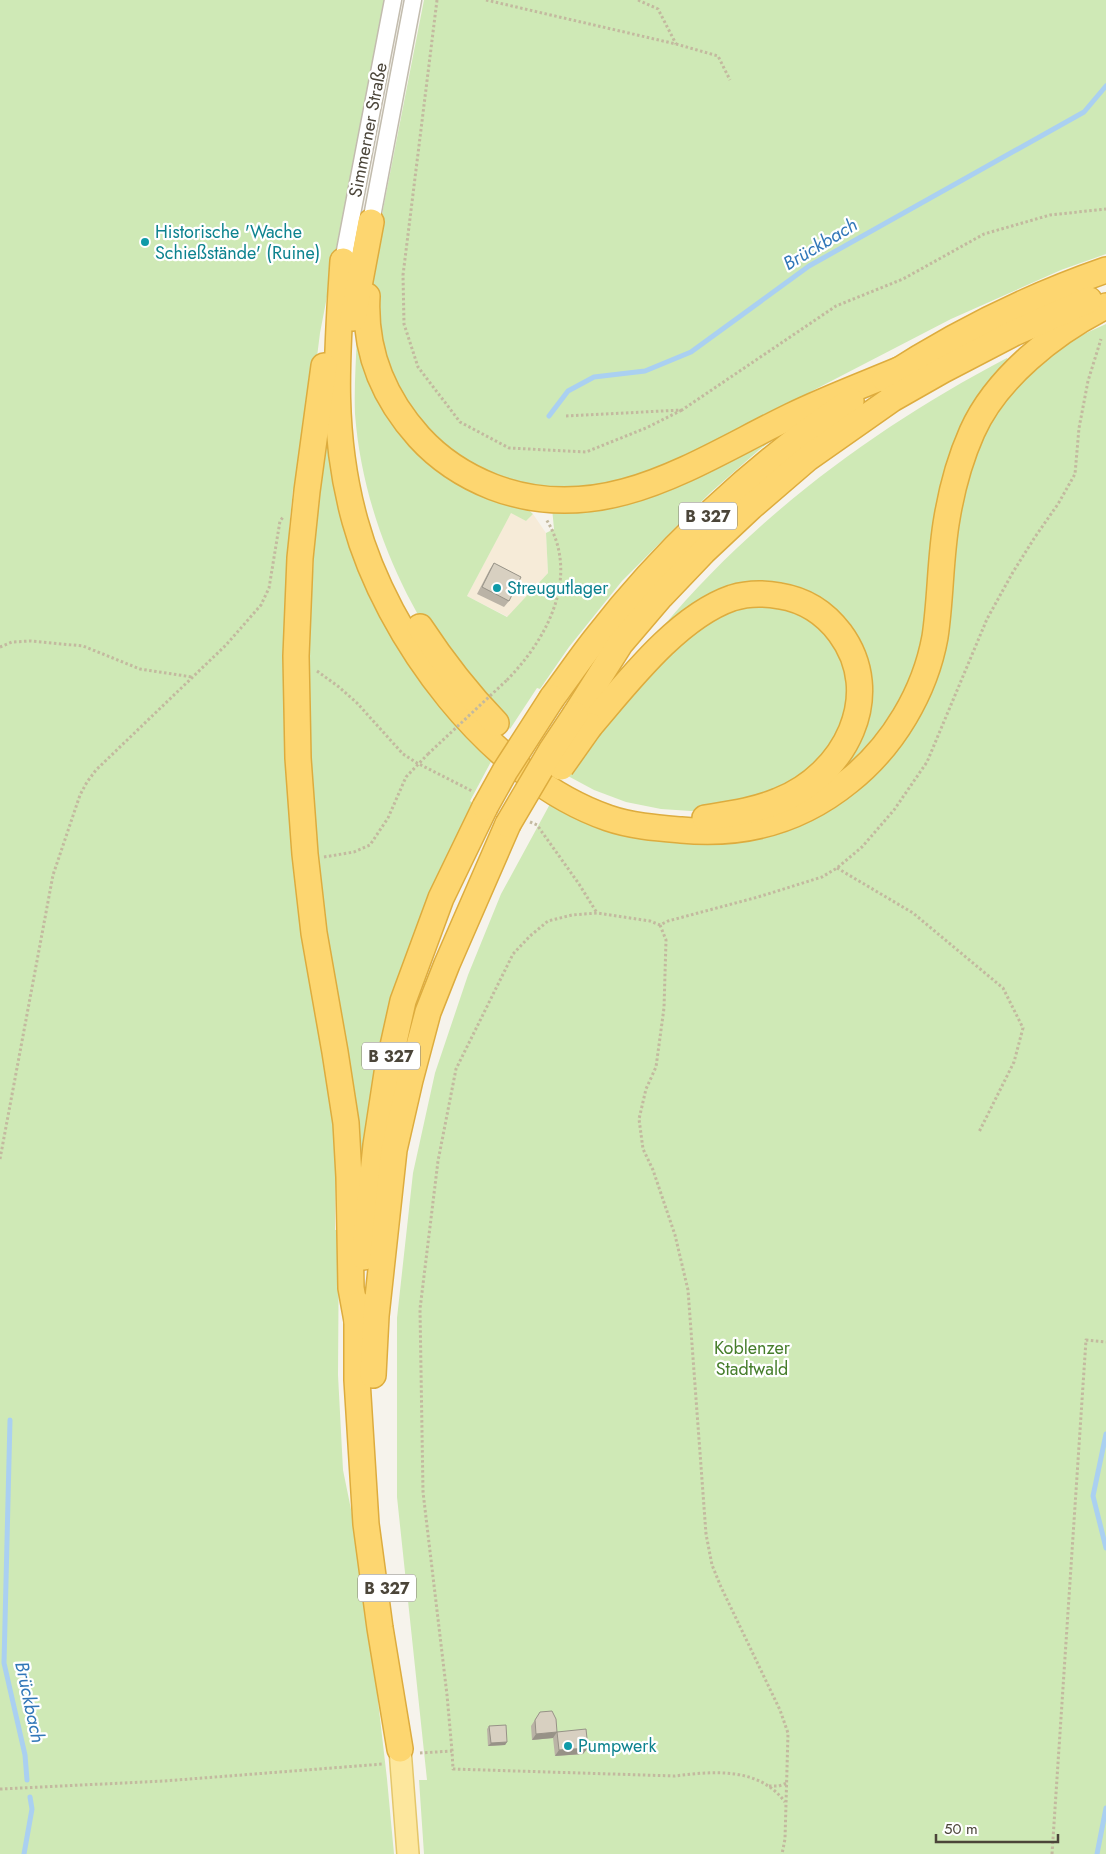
<svg xmlns="http://www.w3.org/2000/svg" width="1106" height="1854" viewBox="0 0 1106 1854" font-family="Jost,sans-serif">
	<rect width="100%" height="100%" fill="#f6f3ec"/>
	<path fill="#f6ebd8" d="M511,512L526,521L533,514L546,533L548,573L508,617L467,596Z"/>
	<g fill="#cfe9b6">
		<path d="M0,0H384L320,333L301,484L293,489L289,530L296,527L320,1014L315,1016L329,1081L336,1139L335,1230H339L338,1375L343,1470L356,1534L366,1597L387,1779L394,1854H0Z"/>
		<path d="M424,0H1106V254L1061,270L951,319L812,391L718,444L659,470L588,489H544L491,474L463,459L441,443L411,412L396,391L373,316V278L375,250Z"/>
		<path d="M1106,324V1854H424L419,1780H427L397,1497V1318L413,1173L435,1073L468,975L501,894L550,804L748,838L901,735L950,544L971,454L1013,385L1073,339Z"/>
		<path d="M357,334L390,412L522,504L533,514L526,521L511,513L467,596L507,617L548,573L546,533L554,529L552,508L786,429L759,450L710,493L622,581L569,647L540,689L537,688L510,729C492,710 471,692 455,671C400,598 362,506 355,414C354,387 356,361 357,334Z"/>
		<path d="M1007,358L1013,368L990,394L918,673L858,767L815,788L864,667L793,591L661,629C755,516 877,426 1007,358Z"/>
		<path d="M324,444H330L360,571L372,603L414,673L441,709L494,756L470,801L473,803L361,1174L353,1083L322,929L310,760V620L317,507Z"/>
		<path d="M754,600L814,615L848,660L845,730L804,780L720,809L691,811L661,809L626,802L594,790L568,776L602,721L704,620Z"/>
	</g>
	<g fill="none" stroke-linecap="round" stroke-linejoin="round">
		<g stroke="#aad0f1" stroke-width="5">
			<path d="M549,416L568,391L594,377L645,371L691,352L809,266L1084,112L1106,86"/>
			<path d="M10,1420L4,1663L25,1755L27,1780"/>
			<path d="M1106,1434L1093,1496L1106,1548"/>
			<path d="M24,1854L32,1809L30,1797"/>
			<path d="M1097,1854L1106,1808"/>
		</g>
		<defs>
			<g id="minor">
				<path d="M371,222L413,0"/>
				<path d="M343,261L393,0"/>
			</g>
			<path id="major" d="M400,1749L408,1854"/>
			<g id="highway">
				<path d="M343,261C337,352 330,431 355,521C387,638 490,777 608,818C631,826 657,828 681,830C743,836 800,821 849,781C893,746 925,692 935,637C941,597 940,557 947,518C952,488 960,459 972,432C996,378 1054,332 1106,306"/>
				<path d="M367,296C364,350 382,396 419,437C439,459 465,476 493,487C604,529 696,462 791,416C826,399 863,385 899,370"/>
				<path d="M353,318L371,222"/>
				<path d="M324,366L307,491L300,558L296,656L298,758L305,854L314,933L335,1052L346,1123L349,1177L351,1288L357,1321"/>
				<path d="M885,379C954,334 1028,297 1106,270"/>
				<path d="M420,627C443,662 467,693 496,723"/>
				<path d="M552,698C567,678 581,657 597,637C665,549 758,462 851,401"/>
				<path d="M575,715L620,644L661,596L703,552L751,507L808,458L892,399L943,370L1014,333L1089,300"/>
				<path d="M590,726C627,683 677,617 732,598C748,593 764,593 780,596C805,600 825,613 840,633C886,695 845,775 778,801C754,811 730,814 705,818"/>
				<path d="M364,1257L376,1145L387,1073L403,1001L441,898L485,807"/>
				<path d="M359,1305L357,1321V1380L366,1524L380,1628L400,1749"/>
				<path d="M373,1375L376,1316L394,1150L410,1080L428,1012L447,964L508,824"/>
			</g>
		</defs>
		<use href="#minor" stroke="#c2bcae" stroke-width="19"/>
		<use href="#major" stroke="#e4c76c" stroke-width="24"/>
		<use href="#highway" stroke="#ddac3e" stroke-width="28"/>
		<g stroke="#c3b99f" stroke-width="3" stroke-dasharray="2.5 2.5" stroke-linecap="butt">
			<path d="M437,0L403,275L404,324L418,367L460,422L509,448L586,452L646,428L682,410"/>
			<path d="M486,0L676,44L718,56L730,80"/>
			<path d="M638,0L658,9L676,44"/>
			<path d="M566,416L682,410L836,306L903,279L984,234L1050,215L1106,209"/>
			<path d="M0,647L12,642L31,641L83,646L140,669L192,677"/>
			<path d="M317,671L339,687L357,703L403,754L417,763L472,791"/>
			<path d="M507,680C548,638 581,575 546,519"/>
			<path d="M530,822L537,825L579,884L597,913"/>
			<path d="M324,857L354,852L370,845L388,818L406,777L428,754"/>
			<path d="M837,868L913,913L1003,988L1023,1028L1014,1062L979,1132"/>
			<path d="M660,925L666,940L664,1008L656,1067L646,1089L639,1119L643,1149L653,1170L675,1235L688,1290L706,1534L712,1565L721,1587L780,1710L788,1733L785,1839L782,1854"/>
			<path d="M0,1159L53,875L80,795L87,782L96,770L226,645L261,605L269,588L280,521L284,516"/>
			<path d="M452,1751L447,1695L423,1492L420,1309L438,1161L456,1069L513,954L530,936L548,921L572,915L597,913L650,921L660,925L668,921L758,897L822,877L837,868L862,847L894,810L927,762L987,619L1013,572L1035,537L1058,504L1075,474L1079,428L1088,381L1101,339"/>
			<path d="M420,1753L452,1751L453,1769L675,1776C714,1771 759,1767 785,1802"/>
			<path d="M769,1786H779L787,1783"/>
			<path d="M0,1789L164,1781L383,1764"/>
			<path d="M1052,1854L1086,1340L1106,1342"/>
		</g>
		<use href="#minor" stroke="#fff" stroke-width="16"/>
		<use href="#major" stroke="#fde79d" stroke-width="21"/>
		<use href="#highway" stroke="#fdd670" stroke-width="25"/>
		<defs>
			<g id="highway-bridge">
				<path d="M561,767L590,726"/>
				<path d="M485,807L505,771L552,698"/>
				<path d="M508,824L551,751L575,715"/>
			</g>
		</defs>
		<use href="#highway-bridge" stroke="#ddac3e" stroke-width="28" stroke-linecap="butt"/>
		<path stroke="#c3b99f" stroke-width="3" stroke-dasharray="2.5 2.5" stroke-linecap="butt" d="M428,754L507,680"/>
		<use href="#highway-bridge" stroke="#fdd670" stroke-width="25"/>
	</g>
	<g fill="#bab3a6">
		<path d="M494,563L509,601L504,607L477,594L490,569Z"/>
		<path d="M540,1712L557,1732L583,1754L555,1756L553,1738L532,1740L531,1726Z"/>
		<path d="M489,1726L507,1742L505,1745L488,1746L487,1729Z"/>
	</g>
	<g fill="#979287">
		<path d="M557,1732L553,1738L532,1740L536,1734Z"/>
		<path d="M507,1742L505,1745L488,1746L491,1743Z"/>
		<path d="M588,1748L583,1754L555,1756L559,1750Z"/>
	</g>
	<g fill="#d8d0c1" stroke="#979287">
		<path d="M494,563L521,577L509,601L482,587Z"/>
		<path d="M552,1711L556,1719L557,1732L536,1734L535,1720L540,1712Z"/>
		<path d="M506,1725L507,1742L491,1743L489,1726Z"/>
		<path d="M586,1729L588,1748L559,1750L557,1732Z"/>
	</g>
	<g fill="#0f9aa8" stroke="#fff" stroke-width="2">
		<circle cx="145" cy="242" r="5"/>
		<circle cx="497" cy="588" r="5"/>
		<circle cx="568" cy="1746" r="5"/>
	</g>
	<g text-anchor="middle" dominant-baseline="central" stroke-width="4.5" stroke-linejoin="round" paint-order="stroke">
		<g fill="#fff" stroke="#817d74" stroke-width="1">
			<rect x="679" y="502.5" width="58" height="27" rx="4"/>
			<rect x="362" y="1042.5" width="58" height="27" rx="4"/>
			<rect x="358" y="1574.5" width="58" height="27" rx="4"/>
		</g>
		<g font-size="16" font-weight="bold" fill="#4b4539">
			<text x="708" y="516">B 327</text>
			<text x="391" y="1056">B 327</text>
			<text x="387" y="1588">B 327</text>
		</g>
		<g font-size="18" fill="#4b4539" stroke="#fff">
			<text transform="translate(368 130) rotate(-79)">Simmerner Straße</text>
		</g>
		<g font-size="18" fill="#0d838f" stroke="#fff" text-anchor="start">
			<text x="155" y="232">Historische 'Wache<tspan x="155" dy="21">Schießstände' (Ruine)</tspan></text>
			<text x="507" y="588">Streugutlager</text>
			<text x="578" y="1746">Pumpwerk</text>
		</g>
		<g font-size="18" fill="#467d2b" stroke="#fff">
			<text x="752" y="1348">Koblenzer<tspan x="752" dy="21">Stadtwald</tspan></text>
		</g>
		<g font-size="19" font-style="italic" fill="#3177b8" stroke="#fff">
			<text transform="translate(820 244) rotate(-31)">Brückbach</text>
			<text transform="translate(30 1702) rotate(78)">Brückbach</text>
		</g>
	</g>
	<path d="M936 1834v8h122v-8" fill="none" stroke="#4b4539" stroke-width="2.5"/>
	<text x="944" y="1834" font-size="15" fill="#4b4539" stroke="#ffffff" stroke-width="4" paint-order="stroke">50 m</text>
</svg>
